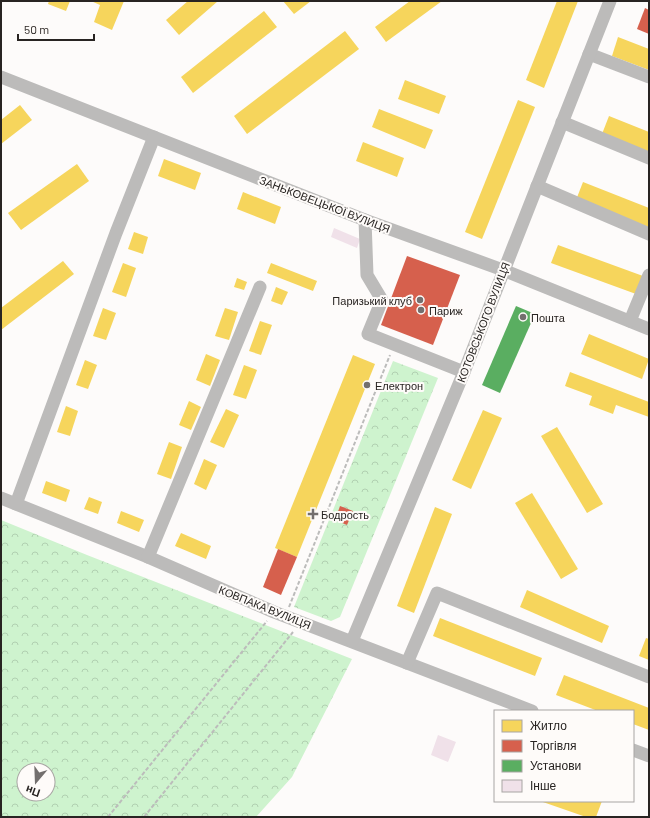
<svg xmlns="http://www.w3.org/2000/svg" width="650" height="818" viewBox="0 0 650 818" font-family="Barlow,sans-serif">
	<defs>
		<pattern id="park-crowns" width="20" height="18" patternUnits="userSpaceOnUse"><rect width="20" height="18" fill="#cef3ce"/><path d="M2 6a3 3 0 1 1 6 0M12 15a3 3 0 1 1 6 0" fill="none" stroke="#b1d0b1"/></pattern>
	</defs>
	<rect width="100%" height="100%" fill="#fdfbfa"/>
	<g fill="url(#park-crowns)" fill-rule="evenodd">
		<path d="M393,361L438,378L340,617L331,621L294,607Z"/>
		<path d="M1,520L87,555L352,659L292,777L256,817H1ZM24,770H48V794H24Z"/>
	</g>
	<g fill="#f6d55c">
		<path d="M49,1H70L66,11L48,4Z"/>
		<path d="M91,1H124L112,30L94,22L100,5Z"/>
		<path d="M188,1H218L179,35L166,20Z"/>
		<path d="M283,1H311L294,14Z"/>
		<path d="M410,1H442L386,42L375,27Z"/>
		<path d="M557,1H578L544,88L526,80Z"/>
		<path d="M264,11L277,27L193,93L181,77Z"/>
		<path d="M345,31L359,49L247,134L234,116Z"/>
		<path d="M618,37L649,49V70L612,56Z"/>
		<path d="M405,80L446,96L439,114L398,99Z"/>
		<path d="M518,100L535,107L482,239L465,232Z"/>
		<path d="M20,105L32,120L1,144V120Z"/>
		<path d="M379,109L433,130L425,149L372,127Z"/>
		<path d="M609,116L649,132V152L602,134Z"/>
		<path d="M363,142L404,158L397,177L356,161Z"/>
		<path d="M164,159L201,173L195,190L158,176Z"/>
		<path d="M77,164L89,181L21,230L8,213Z"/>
		<path d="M583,182L649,208V229L576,200Z"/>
		<path d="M243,192L281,207L275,224L237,209Z"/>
		<path d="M134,232L148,237L143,254L128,249Z"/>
		<path d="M558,245L643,276L636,294L551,263Z"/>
		<path d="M63,261L74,274L1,330V308Z"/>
		<path d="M123,263L136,268L126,297L112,292Z"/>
		<path d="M271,263L317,281L313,291L267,273Z"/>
		<path d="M237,278L247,282L244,290L234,287Z"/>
		<path d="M276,287L288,292L282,305L271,301Z"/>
		<path d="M103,308L116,313L106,340L93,336Z"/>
		<path d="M225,308L238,312L229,340L215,336Z"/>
		<path d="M260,321L272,325L261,355L249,351Z"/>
		<path d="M589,334L649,359L642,379L581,354Z"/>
		<path d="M206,354L220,360L210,386L196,380Z"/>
		<path d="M353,355L375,364L297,557L275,548Z"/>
		<path d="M85,360L97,365L88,389L76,385Z"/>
		<path d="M244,365L257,370L246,399L233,395Z"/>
		<path d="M570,372L649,402V417L616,405L613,414L589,405L592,396L565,386Z"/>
		<path d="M189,401L201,407L191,430L179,425Z"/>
		<path d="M66,406L78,411L70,436L57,432Z"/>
		<path d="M226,409L239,415L224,448L210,442Z"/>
		<path d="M483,410L502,418L471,489L452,480Z"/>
		<path d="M557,427L603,504L587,513L541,436Z"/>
		<path d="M169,442L182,447L171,479L157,474Z"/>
		<path d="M204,459L217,465L206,490L194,484Z"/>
		<path d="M46,481L70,490L66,502L42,493Z"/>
		<path d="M532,493L578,569L561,579L515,503Z"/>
		<path d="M89,497L102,502L98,514L84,509Z"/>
		<path d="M435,507L452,514L414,613L397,606Z"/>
		<path d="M121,511L144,520L139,532L117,523Z"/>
		<path d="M181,533L211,546L206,559L175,546Z"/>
		<path d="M527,590L609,626L602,643L520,607Z"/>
		<path d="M440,618L542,658L535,676L433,636Z"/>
		<path d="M646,638L649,639V660L639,656Z"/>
		<path d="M564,675L649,708V730L633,724V711H598L556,695Z"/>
		<path d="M540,801H602L596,817H586Z"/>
	</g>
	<g fill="#d6604d">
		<path d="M645,8L649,10V34L637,29Z"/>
		<path d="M407,256L460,275L433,345L381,325Z"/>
		<path d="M340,506L353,511L347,525L335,520Z"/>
		<path d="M278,549L297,557L281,595L263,587Z"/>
	</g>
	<path fill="#5aae61" d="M516,306L535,314L500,393L482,385Z"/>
	<g fill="#f0e1e9">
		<path d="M334,228L360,239L357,248L331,237Z"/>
		<path d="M438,735L456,742L448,762L431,755Z"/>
	</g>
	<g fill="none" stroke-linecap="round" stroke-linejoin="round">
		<g stroke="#bcbcbb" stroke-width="2" stroke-dasharray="4 2" stroke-linecap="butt">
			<path d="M289,607L390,355"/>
			<path d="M1,817H9"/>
			<path d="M108,817L267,621"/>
			<path d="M144,817L293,632"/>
		</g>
		<g stroke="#bcbbba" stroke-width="13">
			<path d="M589,54L649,77"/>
			<path d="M1,77L365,220L503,270L649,329"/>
			<path d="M562,122L649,158"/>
			<path d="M537,186L649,234"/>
			<path d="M365,220L367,275L382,300L368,334L464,372"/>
			<path d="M630,321L649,275"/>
			<path d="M1,498L148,557L274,612L532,711"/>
			<path d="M16,504L116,233L154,137"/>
			<path d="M148,557L260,287"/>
			<path d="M352,641L464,372L610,1"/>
			<path d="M407,663L437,593L649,677"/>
			<path d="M633,750L649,756"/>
		</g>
	</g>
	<g fill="#736f6e" stroke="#fefbf9" stroke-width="1.5">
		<circle cx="420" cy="300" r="4"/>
		<circle cx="421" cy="310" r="4"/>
		<circle cx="523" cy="317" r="4"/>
		<circle cx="367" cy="385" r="4"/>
		<path d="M311 508h4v4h4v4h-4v4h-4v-4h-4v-4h4z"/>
	</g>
	<g text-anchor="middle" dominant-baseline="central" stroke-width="4" stroke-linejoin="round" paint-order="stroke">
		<g font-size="11" fill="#282422" stroke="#fefbf9">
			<text transform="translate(325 204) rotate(21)">ЗАНЬКОВЕЦЬКОЇ ВУЛИЦЯ</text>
			<text transform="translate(483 322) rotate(-69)">КОТОВСЬКОГО ВУЛИЦЯ</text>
			<text transform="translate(265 607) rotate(22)">КОВПАКА ВУЛИЦЯ</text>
		</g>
		<g font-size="11" fill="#282422" stroke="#fefbf9" text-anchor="start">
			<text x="412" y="300" text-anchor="end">Паризький клуб</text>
			<text x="429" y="310">Париж</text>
			<text x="531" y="317">Пошта</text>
			<text x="375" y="385">Електрон</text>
			<text x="321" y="514">Бодрость</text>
		</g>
	</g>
	<rect width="650" height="818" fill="none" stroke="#282422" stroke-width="4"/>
	<rect x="494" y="710" width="140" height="92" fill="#fefbf9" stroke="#a8a5a3"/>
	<rect x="502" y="720" width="20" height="12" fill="#f6d55c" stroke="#a8a5a3"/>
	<text x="530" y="730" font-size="12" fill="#282422">Житло</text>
	<rect x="502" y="740" width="20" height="12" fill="#d6604d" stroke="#a8a5a3"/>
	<text x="530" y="750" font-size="12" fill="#282422">Торгівля</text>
	<rect x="502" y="760" width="20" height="12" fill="#5aae61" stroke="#a8a5a3"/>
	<text x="530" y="770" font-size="12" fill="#282422">Установи</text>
	<rect x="502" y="780" width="20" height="12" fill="#f0e1e9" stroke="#a8a5a3"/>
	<text x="530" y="790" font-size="12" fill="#282422">Інше</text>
	<g transform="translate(36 782) rotate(199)"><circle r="19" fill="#fefbf9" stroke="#a8a5a3"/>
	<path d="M0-3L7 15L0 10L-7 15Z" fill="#736f6e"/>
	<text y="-6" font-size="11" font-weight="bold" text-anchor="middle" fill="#282422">Пн</text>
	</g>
	<path d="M18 34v6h76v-6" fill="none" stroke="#282422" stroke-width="2"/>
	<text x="24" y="34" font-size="12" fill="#282422" stroke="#fefbf9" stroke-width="3" paint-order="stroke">50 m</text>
</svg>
